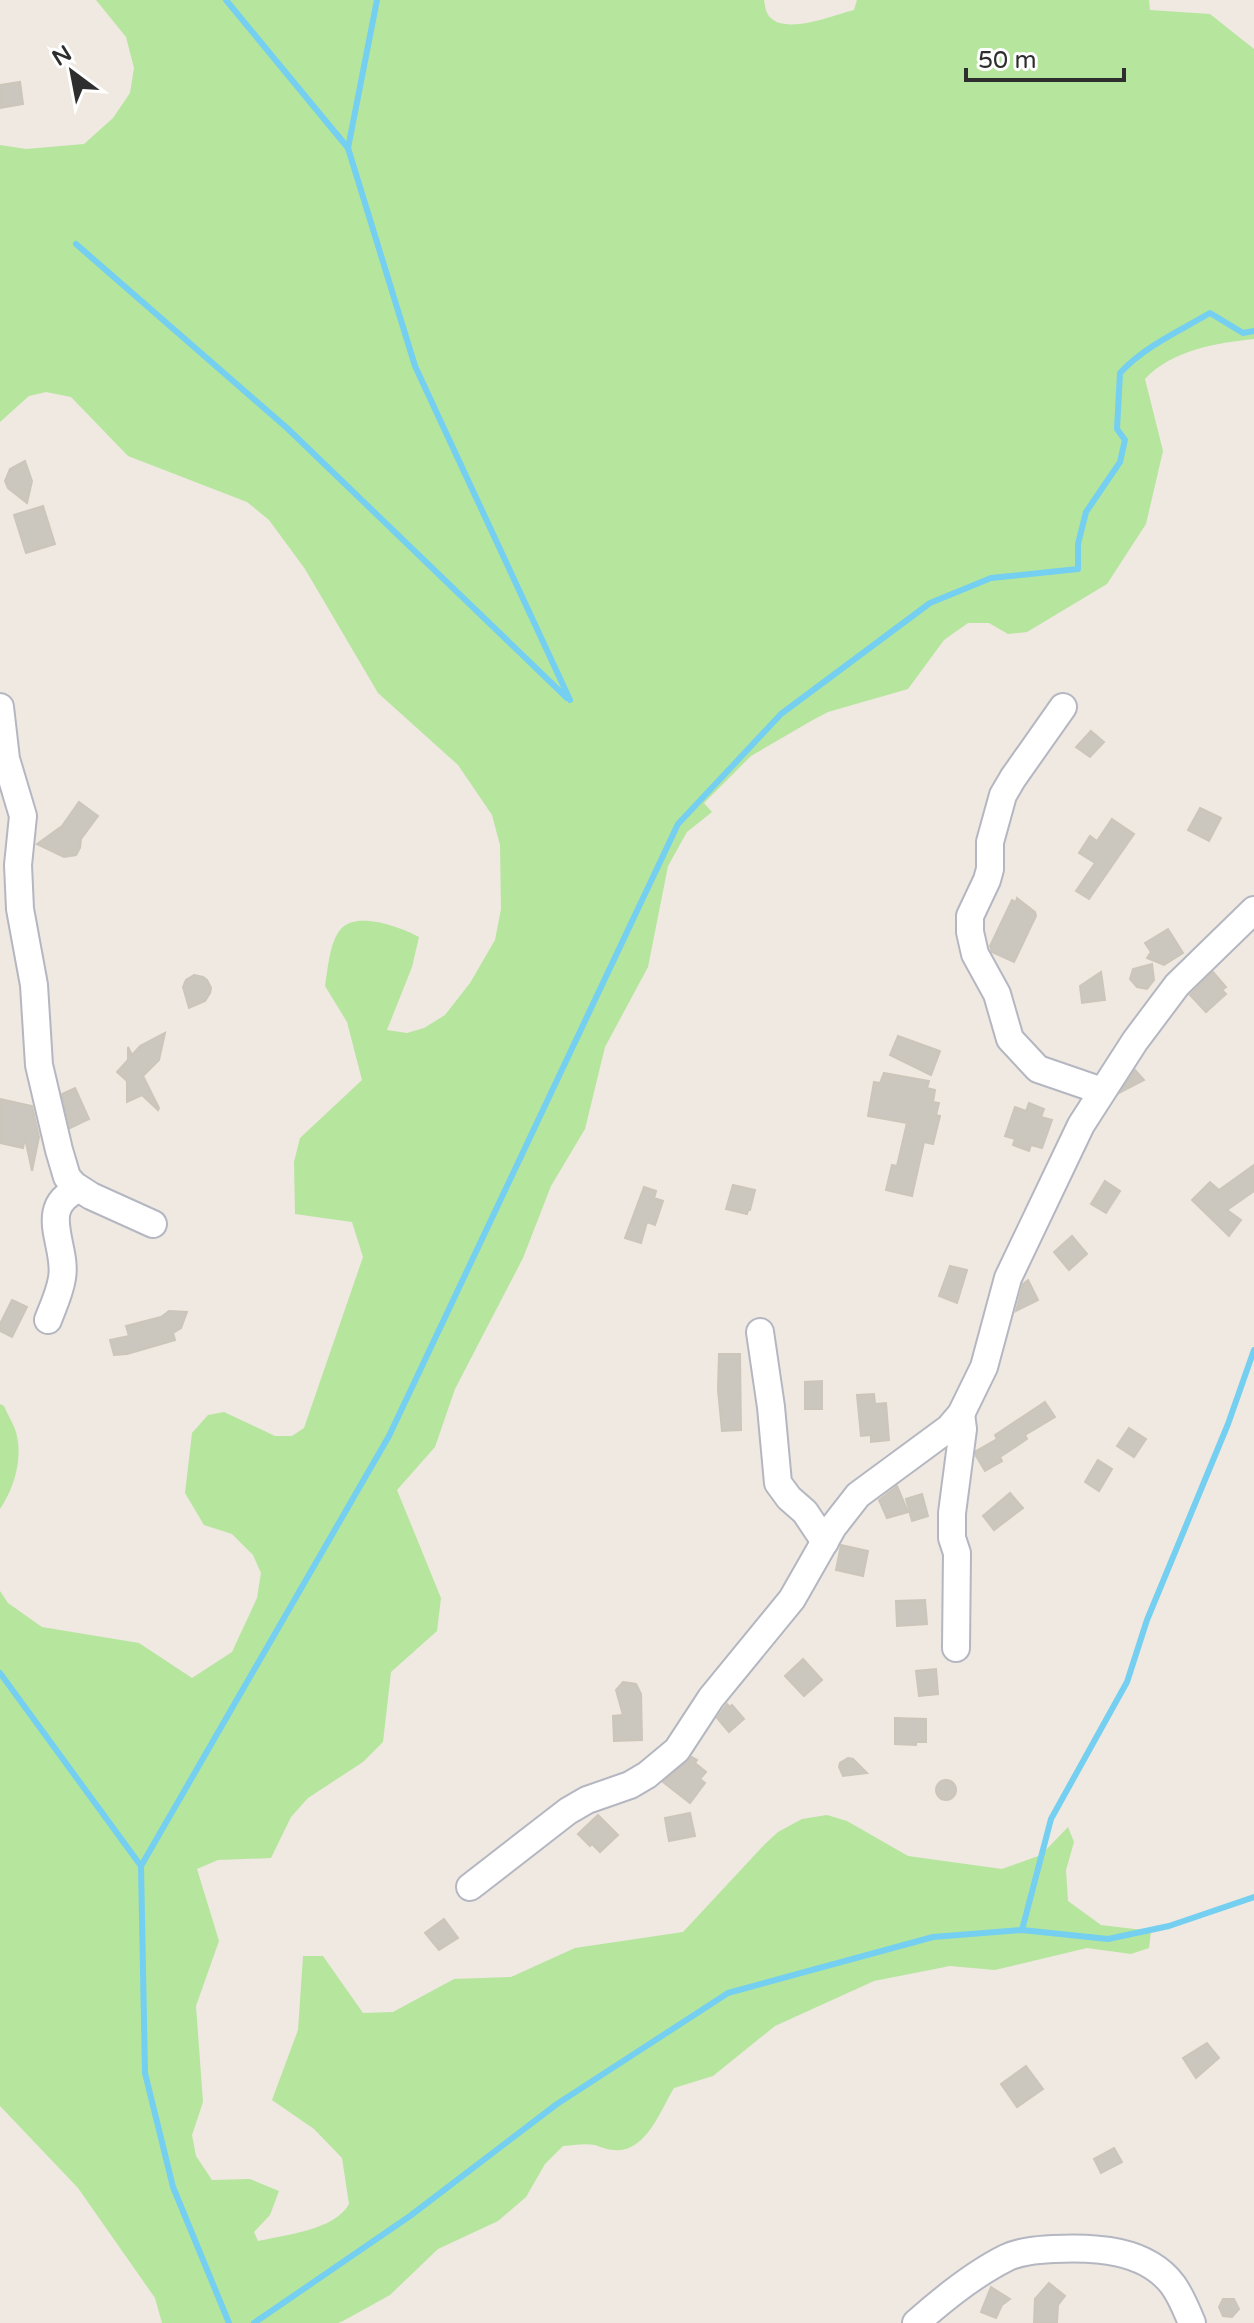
<svg xmlns="http://www.w3.org/2000/svg" width="1254" height="2323" viewBox="0 0 1254 2323" font-family="'Varela Round',sans-serif">
	<rect width="100%" height="100%" fill="#efe9e1"/>
	<g fill="#b6e59e">
		<path d="M96,0H764C765,4 765,9 767,13C780,38 833,15 854,10L857,0H1149L1150,10L1210,14L1254,49V339C1216,343 1172,350 1145,379L1163,451L1146,524L1107,584L1027,632L1008,634L989,623H968L944,640L908,689L828,712L811,721L751,756L704,803L712,812L687,832L668,866L648,967L605,1047L585,1129L551,1186L523,1258L455,1389L435,1447L397,1490L441,1598L437,1631L391,1672L383,1742L363,1762L308,1798L291,1817L271,1858L218,1860L197,1869L219,1941L196,2006L203,2102L192,2135L196,2156L212,2180L250,2179L279,2191L270,2215L254,2232L258,2241C285,2235 335,2230 349,2204L342,2158L314,2129L272,2100L298,2030L303,1956H323L363,2013L393,2012L454,1979L511,1977L575,1948L683,1932L765,1844L778,1832L802,1819L827,1815L847,1821L908,1856L1002,1869L1041,1855L1068,1827L1074,1842L1066,1870L1068,1901L1101,1925L1151,1931L1149,1948L1131,1954L1087,1948L995,1970L950,1966L874,1981L775,2026L713,2076L674,2088C660,2111 646,2153 614,2150C608,2150 601,2147 595,2145C585,2143 574,2145 563,2146L545,2164L526,2197L498,2221L438,2249L390,2295L343,2321L338,2323H162L155,2298L78,2188L0,2106V1591L8,1603L42,1627L139,1643L192,1678L232,1652L257,1598L261,1573L253,1555L232,1534L204,1525L185,1493L192,1433L208,1415L224,1412L275,1436H292L304,1428L363,1257L352,1222L295,1214L294,1162L300,1138L362,1080L347,1022L325,986C328,970 329,944 340,930C355,910 401,927 419,937L412,967L387,1030L407,1033L424,1028L445,1015L470,983L495,940L501,909L500,845L492,815L458,765L378,693L305,569L269,520L247,502L128,456L71,397L46,392L29,396L0,422V145L26,149L84,144L113,118L130,93L134,68L126,37Z"/>
		<path d="M0,1404L4,1406C7,1414 12,1421 15,1429C24,1455 15,1487 0,1509Z"/>
	</g>
	<g fill="none" stroke-linecap="round" stroke-linejoin="round">
		<g stroke="#75cff0" stroke-width="6">
			<path d="M226,0L348,148L415,366L570,700"/>
			<path d="M348,148L377,0"/>
			<path d="M76,244L287,428L567,698"/>
			<path d="M0,1673L141,1866"/>
			<path d="M1022,1930L1051,1819L1127,1682L1147,1620L1228,1424L1254,1350"/>
			<path d="M229,2323L173,2187L145,2073L141,1866L389,1436L678,824L781,714L930,603L991,578L1078,569V544L1086,512L1120,462L1125,440L1117,429L1120,373C1144,347 1179,331 1210,313L1243,333L1254,331"/>
			<path d="M254,2323L410,2216L557,2104L728,1993L933,1937L1022,1930L1108,1939L1169,1926L1254,1897"/>
		</g>
	</g>
	<g fill="#cbc7bf" stroke="#cbc5ba" stroke-width="2">
		<path d="M20,82L23,104L0,108V85Z"/>
		<path d="M25,461L32,481L27,503L8,488L5,481L10,469Z"/>
		<path d="M43,506L55,544L26,553L14,515Z"/>
		<path d="M1091,731L1104,742L1090,757L1076,747Z"/>
		<path d="M79,802L98,816L81,839L80,848L76,855L64,857L37,844L62,826Z"/>
		<path d="M1200,808L1221,818L1209,841L1188,830Z"/>
		<path d="M1112,819L1134,834L1089,899L1076,891L1095,863L1079,853L1090,836L1097,841Z"/>
		<path d="M1017,898L1035,912L1036,916L1014,962L992,952L990,946L1012,900L1016,902Z"/>
		<path d="M1168,929L1183,953L1164,965L1147,958L1151,952L1145,943Z"/>
		<path d="M1152,964L1154,980L1147,989L1137,987L1130,979L1133,969Z"/>
		<path d="M1101,972L1105,1000L1082,1003L1080,986Z"/>
		<path d="M1213,972L1226,987L1222,990L1226,994L1206,1012L1190,995Z"/>
		<path d="M194,975L203,977L207,980L211,988L210,993L205,1001L189,1008L183,987L186,980Z"/>
		<path d="M165,1033L159,1060L143,1076L159,1108L158,1110L142,1095L127,1102V1081L117,1072L128,1060V1047L132,1055L140,1046Z"/>
		<path d="M898,1036L940,1051L931,1075L890,1055Z"/>
		<path d="M1135,1070L1144,1080L1121,1092Z"/>
		<path d="M884,1073L929,1081L927,1088L935,1090L933,1102L939,1103L936,1115L940,1116L933,1144L924,1142L912,1196L886,1190L892,1165L897,1166L907,1123L868,1116L874,1082L880,1083Z"/>
		<path d="M75,1088L89,1119L70,1128L62,1094Z"/>
		<path d="M0,1099L32,1106L39,1137L32,1171L25,1138L23,1148L0,1143Z"/>
		<path d="M1029,1103L1044,1109L1041,1117L1052,1120L1042,1148L1031,1145L1029,1151L1013,1145L1015,1139L1005,1136L1015,1107L1026,1111Z"/>
		<path d="M1254,1165V1191L1227,1210L1241,1220L1229,1236L1192,1200L1210,1182L1219,1190Z"/>
		<path d="M1105,1181L1120,1191L1106,1213L1091,1204Z"/>
		<path d="M733,1185L755,1190L750,1210H748L747,1214L726,1209Z"/>
		<path d="M644,1187L656,1191L654,1198L663,1201L655,1225L647,1222L641,1243L625,1238Z"/>
		<path d="M1072,1236L1087,1254L1069,1270L1054,1252Z"/>
		<path d="M950,1266L967,1270L957,1303L939,1296Z"/>
		<path d="M1028,1280L1038,1300L1016,1311L1023,1284Z"/>
		<path d="M12,1300L27,1307L12,1337L0,1331V1324Z"/>
		<path d="M169,1311L187,1312L181,1328L173,1333L175,1340L127,1354L114,1355L110,1340L129,1336L126,1326L161,1317Z"/>
		<path d="M719,1354H740L741,1430L722,1431L718,1390Z"/>
		<path d="M822,1381V1409H805V1382Z"/>
		<path d="M874,1394L875,1404L886,1403L889,1440L871,1442V1435L861,1436L857,1395Z"/>
		<path d="M1045,1402L1055,1417L1025,1435L1027,1439L1000,1457L1002,1461L985,1471L976,1456V1451L997,1439L995,1435Z"/>
		<path d="M1129,1428L1146,1439L1134,1457L1117,1446Z"/>
		<path d="M1098,1460L1112,1469L1099,1491L1085,1482Z"/>
		<path d="M897,1486L908,1512L887,1518L879,1500Z"/>
		<path d="M1010,1493L1023,1508L994,1530L983,1516Z"/>
		<path d="M922,1494L928,1516L912,1521L906,1499Z"/>
		<path d="M841,1545L868,1551L863,1576L836,1570Z"/>
		<path d="M925,1600L927,1624L897,1626L896,1601Z"/>
		<path d="M803,1659L822,1680L804,1696L785,1676Z"/>
		<path d="M936,1669L938,1694L919,1696L916,1671Z"/>
		<path d="M623,1682L636,1684L641,1694L642,1740L614,1741L613,1716L623,1715L616,1690Z"/>
		<path d="M727,1704L730,1707L732,1705L744,1719L729,1732L717,1718Z"/>
		<path d="M895,1718L926,1719V1742H916V1745L895,1744Z"/>
		<path d="M692,1757L697,1760L695,1763L706,1772L700,1779L705,1783L690,1803L663,1782Z"/>
		<path d="M848,1758L853,1759L867,1773L843,1776L839,1767L840,1763Z"/>
		<circle cx="946" cy="1790" r="10"/>
		<path d="M690,1813L695,1836L669,1841L665,1818Z"/>
		<path d="M598,1815L618,1835L600,1852L592,1844L590,1846L578,1834Z"/>
		<path d="M444,1919L458,1938L439,1950L425,1933Z"/>
		<path d="M1207,2043L1219,2058L1196,2078L1183,2058Z"/>
		<path d="M1026,2066L1043,2089L1017,2107L1001,2084Z"/>
		<path d="M1114,2148L1122,2162L1101,2173L1094,2159Z"/>
		<path d="M1049,2283L1065,2296L1058,2305L1057,2323H1034L1035,2299Z"/>
		<path d="M991,2287L1010,2299L1002,2305L996,2318L981,2312Z"/>
		<path d="M1223,2299H1234L1239,2309L1232,2317L1223,2316L1219,2307Z"/>
	</g>
	<g fill="none" stroke-linecap="round" stroke-linejoin="round">
		<defs>
			<g id="minor">
				<path d="M0,707L6,759L23,816L18,865L20,909L34,985L39,1065L59,1150L67,1177L74,1185L91,1196L153,1224"/>
				<path d="M1063,707L1013,778L1003,795L990,842V869L987,880L970,916V932L975,954L997,994L1010,1039L1038,1069L1102,1091"/>
				<path d="M48,1320C53,1307 60,1292 62,1278C68,1246 35,1207 79,1189"/>
				<path d="M760,1332L771,1407L778,1483L789,1498L805,1512L825,1542"/>
				<path d="M956,1648L957,1553L952,1538V1513L963,1429L961,1414"/>
				<path d="M470,1887L568,1811L587,1800L630,1785L647,1775L677,1750L711,1698L792,1599L833,1527L858,1495L949,1428L961,1414L984,1367L1008,1278L1081,1125L1135,1041L1177,985L1254,910"/>
				<path d="M916,2323C943,2299 974,2274 1006,2258C1020,2251 1038,2250 1054,2249C1095,2247 1146,2249 1173,2285C1181,2296 1187,2311 1192,2323"/>
			</g>
		</defs>
		<use href="#minor" stroke="#b4b7c1" stroke-width="30"/>
		<use href="#minor" stroke="#fff" stroke-width="26"/>
	</g>
	<g transform="translate(72 72) rotate(328)" stroke="#ffffff" stroke-width="6" paint-order="stroke">
	<path d="M0-6L14 30L0 20L-14 30Z" fill="#2e2e2e"/>
	<text y="-12" font-size="22" font-weight="bold" text-anchor="middle" fill="#2e2e2e">N</text>
	</g>
	<path d="M966 68v12h158v-12" fill="none" stroke="#2e2e2e" stroke-width="4"/>
	<text x="978" y="68" font-size="24" fill="#2e2e2e" stroke="#ffffff" stroke-width="6" paint-order="stroke">50 m</text>
</svg>
